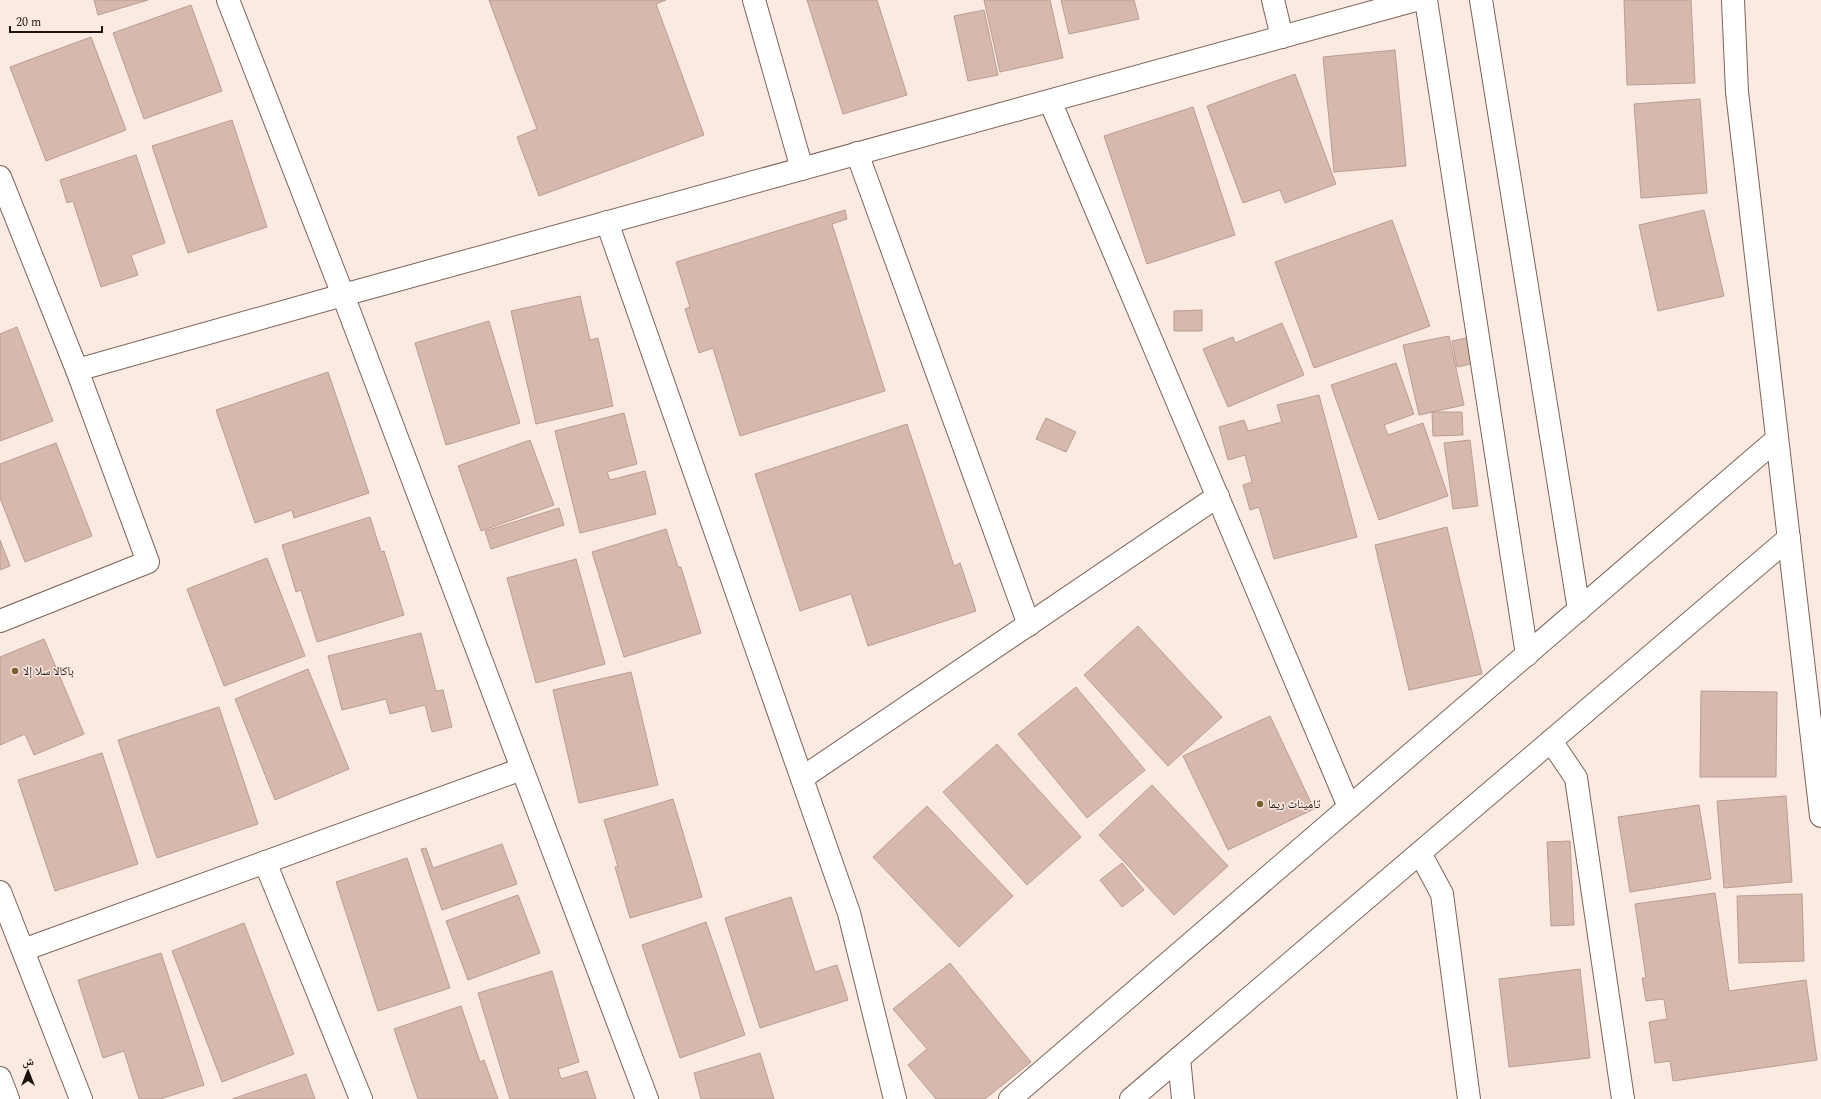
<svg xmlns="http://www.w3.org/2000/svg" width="1821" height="1099" viewBox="0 0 1821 1099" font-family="Spectral,'Noto Naskh Arabic',serif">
	<rect width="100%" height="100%" fill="#fbeae1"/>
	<g fill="#d6b8ad" stroke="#ba9d92">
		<path d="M94,0H148L98,15Z"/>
		<path d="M489,0H666L656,4L704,135L539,196L517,137L537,129Z"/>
		<path d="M807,0H877L907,95L843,114Z"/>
		<path d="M984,0H1050L1063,58L1000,72Z"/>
		<path d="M1061,0H1134L1139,19L1069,34Z"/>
		<path d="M1624,0H1691L1695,83L1627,85Z"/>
		<path d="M191,5L222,91L144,119L113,33Z"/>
		<path d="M984,10L998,75L968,81L954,16Z"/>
		<path d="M91,37L126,130L46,161L10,67Z"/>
		<path d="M1395,50L1406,166L1334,172L1323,57Z"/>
		<path d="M1295,74L1336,184L1285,203L1280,190L1243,203L1207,106Z"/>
		<path d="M1700,99L1707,193L1641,198L1634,104Z"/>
		<path d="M1193,107L1235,235L1147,264L1104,136Z"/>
		<path d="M232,120L267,227L188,253L152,146Z"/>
		<path d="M136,155L165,243L131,255L138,275L101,287L73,201L67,203L60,180Z"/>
		<path d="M845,210L847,219L832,224L885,391L740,436L713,348L699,353L685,309L690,307L676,262Z"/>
		<path d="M1704,210L1724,296L1658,311L1639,225Z"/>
		<path d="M1392,220L1430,326L1314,368L1275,262Z"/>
		<path d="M580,296L590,340L598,338L613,406L536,424L511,311Z"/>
		<path d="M1202,310V331H1174V311Z"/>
		<path d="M489,321L520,423L446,445L415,343Z"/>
		<path d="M1282,323L1304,375L1228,407L1203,349L1233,337L1235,343Z"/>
		<path d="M17,327L53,421L0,441V334Z"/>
		<path d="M1449,336L1464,405L1419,415L1403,345Z"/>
		<path d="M1475,336L1480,362L1457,367L1452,341Z"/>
		<path d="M1396,363L1414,414L1384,425L1388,435L1423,423L1448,496L1379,520L1331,385Z"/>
		<path d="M328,372L369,493L294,518L292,510L255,523L216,410Z"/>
		<path d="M1319,395L1357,537L1274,559L1259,507L1250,510L1243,485L1252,482L1245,455L1228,460L1219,427L1244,420L1248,431L1282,422L1277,405Z"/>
		<path d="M1432,412H1462L1463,435L1433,436Z"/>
		<path d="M624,413L637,464L607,472L610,480L645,471L656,514L580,533L555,431Z"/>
		<path d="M1046,418L1076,432L1066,452L1036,439Z"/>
		<path d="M907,424L954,566L960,563L976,611L868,646L851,594L800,611L755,474Z"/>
		<path d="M530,440L554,505L481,531L458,466Z"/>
		<path d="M1470,440L1478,506L1453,509L1444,443Z"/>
		<path d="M56,443L92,536L25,562L0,498V464Z"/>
		<path d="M559,508L564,525L491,549L485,531Z"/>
		<path d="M370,517L381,552L384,551L404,615L317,642L301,590L296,592L282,545Z"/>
		<path d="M1447,527L1482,674L1409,690L1375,545Z"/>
		<path d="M666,529L678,567H681L701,633L624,657L592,552Z"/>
		<path d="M0,540L10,566L0,570Z"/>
		<path d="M267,558L305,656L224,686L187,589Z"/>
		<path d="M576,559L605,664L536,683L507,578Z"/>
		<path d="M1138,626L1222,717L1168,766L1084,675Z"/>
		<path d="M421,633L436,691L443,690L452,727L432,732L425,705L390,714L386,699L342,710L328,656Z"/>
		<path d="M44,639L84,734L34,755L25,734L0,745V657Z"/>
		<path d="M308,669L349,769L275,800L235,699Z"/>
		<path d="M631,672L658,785L579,803L553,690Z"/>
		<path d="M1076,687L1145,770L1087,818L1018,734Z"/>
		<path d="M1701,691L1777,692L1776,777H1700Z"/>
		<path d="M219,707L258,824L157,858L118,740Z"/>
		<path d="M1270,716L1314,809L1228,850L1183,756Z"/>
		<path d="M997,744L1081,837L1027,885L943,792Z"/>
		<path d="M102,753L138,864L55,891L18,780Z"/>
		<path d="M1152,785L1228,866L1174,915L1099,835Z"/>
		<path d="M1786,796L1792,882L1724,888L1717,801Z"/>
		<path d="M673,799L702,897L630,918L615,867H618L604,820Z"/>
		<path d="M1699,805L1711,879L1630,892L1618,817Z"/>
		<path d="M927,806L1013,896L959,947L873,857Z"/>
		<path d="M1570,841L1574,925L1551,926L1547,842Z"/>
		<path d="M502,844L517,884L442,910L421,849L426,848L433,868Z"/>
		<path d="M407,858L450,988L378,1011L336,882Z"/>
		<path d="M1122,863L1144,890L1122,907L1100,880Z"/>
		<path d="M1715,893L1729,991L1806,980L1817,1060L1673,1081L1670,1061L1655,1063L1649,1022L1667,1019L1664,999L1646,1001L1642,978H1646L1635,904Z"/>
		<path d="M1802,894L1804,961L1739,963L1737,896Z"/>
		<path d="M518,895L540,953L468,980L446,921Z"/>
		<path d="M791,897L815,972L837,965L848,1000L760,1028L725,918Z"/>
		<path d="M706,922L745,1035L680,1058L642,945Z"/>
		<path d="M244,923L294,1054L222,1082L172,951Z"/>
		<path d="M161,953L204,1085L160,1099H139L124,1051L103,1058L78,980Z"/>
		<path d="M950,963L1031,1062L985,1099H936L908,1065L927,1049L893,1009Z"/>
		<path d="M1580,969L1590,1058L1509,1067L1499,979Z"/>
		<path d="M552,971L579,1062L558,1069L561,1079L587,1071L596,1099H510L478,993Z"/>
		<path d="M461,1006L480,1062L484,1060L498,1099H418L394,1029Z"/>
		<path d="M760,1053L774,1099H701L694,1073Z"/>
		<path d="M306,1074L315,1099H232Z"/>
	</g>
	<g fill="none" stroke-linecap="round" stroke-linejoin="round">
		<defs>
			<g id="minor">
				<path d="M228,0L343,295L647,1099"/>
				<path d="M754,0L802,169"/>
				<path d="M1273,0L1282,37"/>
				<path d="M1426,0L1527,655"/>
				<path d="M1481,0L1579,610"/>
				<path d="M1733,0L1737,92L1821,816"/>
				<path d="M1050,101L1349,807"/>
				<path d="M857,153L1029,625"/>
				<path d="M0,177L77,370"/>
				<path d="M607,222L849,913L895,1099"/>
				<path d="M0,621L148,562L77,370L343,295L1416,0"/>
				<path d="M1551,741L1576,778L1623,1099"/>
				<path d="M802,778L1218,496"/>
				<path d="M1420,853L1442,894L1469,1099"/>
				<path d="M265,862L361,1099"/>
				<path d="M0,892L81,1099"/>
				<path d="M23,950L522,769"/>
				<path d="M1179,1058L1183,1099"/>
				<path d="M0,1078L8,1099"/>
				<path d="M1010,1099L1777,439"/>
				<path d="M1131,1099L1789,538"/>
			</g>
		</defs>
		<use href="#minor" stroke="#7c6457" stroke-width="24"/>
		<use href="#minor" stroke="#fff" stroke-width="22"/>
	</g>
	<g fill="#775f2f" stroke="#fbeae1" stroke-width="1.5">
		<circle cx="15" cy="671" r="4"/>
		<circle cx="1260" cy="804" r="4"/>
	</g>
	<g text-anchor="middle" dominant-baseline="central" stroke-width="3" stroke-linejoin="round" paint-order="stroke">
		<g font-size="12" fill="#1d140f" stroke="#fbeae1" text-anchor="start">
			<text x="23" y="671">باكالا سلا إلا</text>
			<text x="1268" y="804">تاميناث ريما</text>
		</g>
	</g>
	<g transform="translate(28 1071)" stroke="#fbeae1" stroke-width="3" paint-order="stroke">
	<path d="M0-3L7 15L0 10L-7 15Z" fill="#1d140f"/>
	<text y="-6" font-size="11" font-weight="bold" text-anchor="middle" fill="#1d140f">ش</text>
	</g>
	<path d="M10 26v6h92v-6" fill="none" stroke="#1d140f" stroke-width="2"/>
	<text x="16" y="26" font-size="12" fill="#1d140f" stroke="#fbeae1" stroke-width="3" paint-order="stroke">20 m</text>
</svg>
